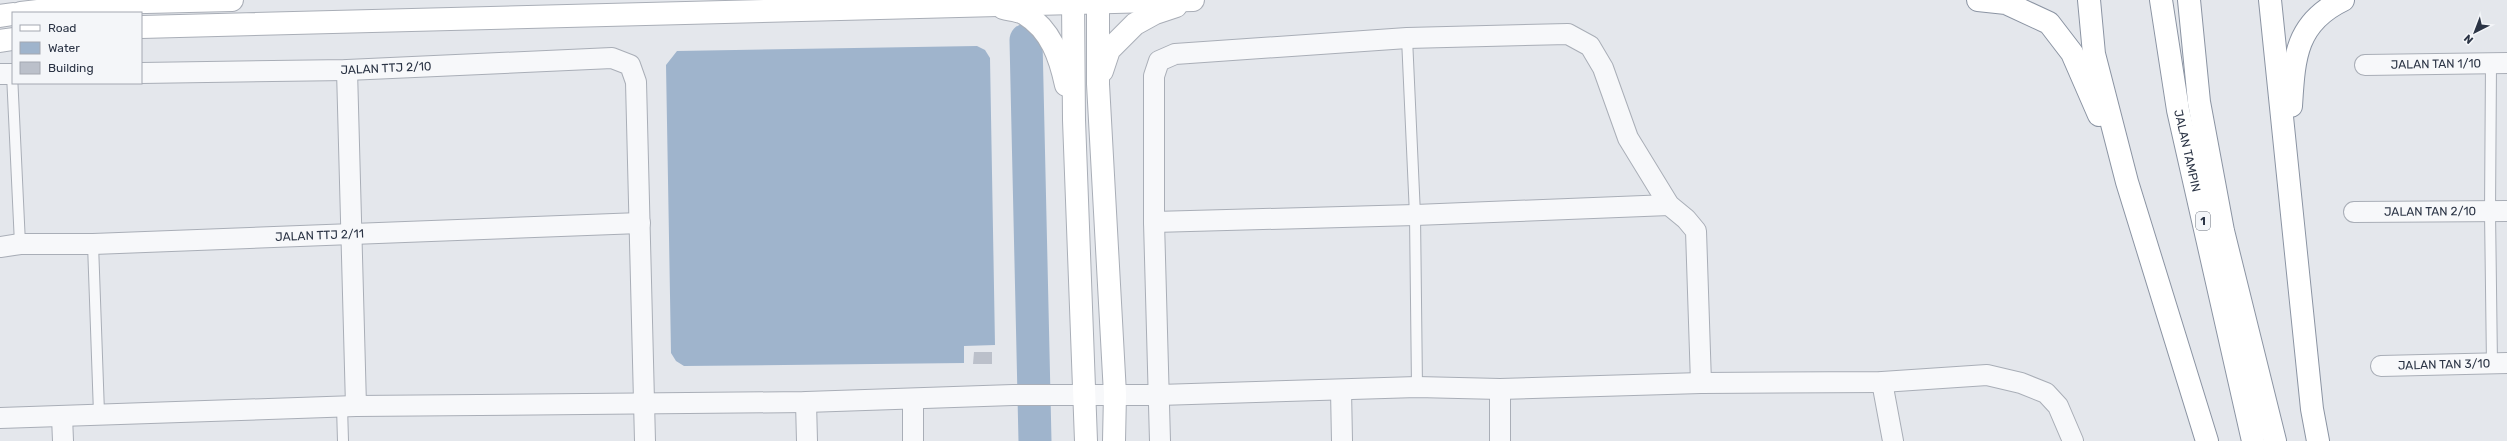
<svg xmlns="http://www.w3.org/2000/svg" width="2507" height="441" viewBox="0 0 2507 441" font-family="Rubik,sans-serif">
	<rect width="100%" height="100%" fill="#e4e7ec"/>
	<path fill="#9fb4cc" d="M977,46L985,50L990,58L995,345L964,346V363L684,366L676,361L671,353L666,65L677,51Z"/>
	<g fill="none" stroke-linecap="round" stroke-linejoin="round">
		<path stroke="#9fb4cc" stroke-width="33" d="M1026,40L1035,441"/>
	</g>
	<path fill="#bbc0ca" d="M974,352H992V364H973Z"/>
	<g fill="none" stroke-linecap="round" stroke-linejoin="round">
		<defs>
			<g id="lane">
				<path d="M1407,38L1415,215L1417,387"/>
				<path d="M2491,63L2490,212L2492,364"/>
				<path d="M12,74L20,244"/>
				<path d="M93,244L99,413"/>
				<path d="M342,406L343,441"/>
			</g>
			<g id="street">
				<path id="s1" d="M2365,65L2507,63"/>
				<path d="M347,70L356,406"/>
				<path id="s2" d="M141,73L347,70L612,58L630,65L636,82L645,441"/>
				<path d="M0,74H13"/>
				<path id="s3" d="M2354,212L2507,211"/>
				<path d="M1154,222L1415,215L1669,205"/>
				<path id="s4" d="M0,247L20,244H93L640,223"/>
				<path id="s5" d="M2381,366L2507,363"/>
				<path d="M1882,382L1893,441"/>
				<path d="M1500,389V441"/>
				<path d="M1341,390L1342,441"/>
				<path d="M806,402L807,441"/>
				<path d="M62,416L63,441"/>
				<path d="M0,418L356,406L806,402L1013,395H1159L1417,387L1500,389L1701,383L1882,382L1987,375L2021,383L2046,393L2058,406L2073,441"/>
				<path d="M913,441V399"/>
				<path d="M1160,441L1154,222V76L1159,61L1175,54L1407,38L1568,34L1590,46L1603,68L1628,138L1669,205L1686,219L1696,231L1701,383"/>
			</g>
			<g id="secondary">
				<path d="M1073,0L1074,120L1086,441"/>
				<path d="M1098,0V84L1115,394L1114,441"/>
				<path d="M1003,8C1010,10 1019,10 1025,14C1051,30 1060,57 1066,85"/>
				<path d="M21,13L103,3L232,0"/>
				<path d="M0,16L13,14"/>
				<path d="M141,27L1193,0"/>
				<path d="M0,41L13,39"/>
				<path d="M1102,71L1109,50L1135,24L1155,13L1176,6"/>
			</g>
			<g id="highway">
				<path d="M1978,0L2006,3L2049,23L2072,53L2099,115"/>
				<path d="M2089,0L2094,54L2127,182L2207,441"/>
				<path id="s6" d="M2161,0L2178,110L2253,441"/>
				<path d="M2189,0L2199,102L2223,231L2275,441"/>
				<path d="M2270,0L2312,409L2318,441"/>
				<path d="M2291,106C2294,59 2295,23 2343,0"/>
			</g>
		</defs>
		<use href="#lane" stroke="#a9aeb7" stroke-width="12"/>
		<use href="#street" stroke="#a9aeb7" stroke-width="22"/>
		<use href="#secondary" stroke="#a9aeb7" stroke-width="24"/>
		<use href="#highway" stroke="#8b94a3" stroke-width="24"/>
		<use href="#lane" stroke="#f7f8fa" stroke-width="10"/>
		<use href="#street" stroke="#f7f8fa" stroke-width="20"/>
		<use href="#secondary" stroke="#fff" stroke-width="22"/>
		<use href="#highway" stroke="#fff" stroke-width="22"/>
	</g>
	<g text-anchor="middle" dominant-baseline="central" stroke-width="3.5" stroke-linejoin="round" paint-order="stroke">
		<rect fill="#f4f6f9" stroke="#676e7b" stroke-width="1" x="2196" y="212" width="14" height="18" rx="3"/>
		<g font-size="11" font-weight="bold" fill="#2b3445">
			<text x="2203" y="221">1</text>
		</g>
		<g font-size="12" fill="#2b3445" stroke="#f4f6f9">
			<text stroke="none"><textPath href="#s1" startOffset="71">JALAN TAN 1/10</textPath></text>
			<text stroke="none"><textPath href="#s2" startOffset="245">JALAN TTJ 2/10</textPath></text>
			<text stroke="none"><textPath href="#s6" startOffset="153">JALAN TAMPIN</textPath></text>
			<text stroke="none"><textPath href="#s3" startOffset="76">JALAN TAN 2/10</textPath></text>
			<text stroke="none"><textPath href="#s4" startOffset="320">JALAN TTJ 2/11</textPath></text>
			<text stroke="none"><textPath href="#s5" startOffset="63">JALAN TAN 3/10</textPath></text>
		</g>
	</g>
	<rect x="12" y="12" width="130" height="72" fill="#f4f6f9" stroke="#a4a8b1"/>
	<rect x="20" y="25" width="20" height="6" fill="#ffffff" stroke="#a4a8b1"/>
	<text x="48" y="32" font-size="12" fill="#2b3445">Road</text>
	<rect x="20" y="42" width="20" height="12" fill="#9fb4cc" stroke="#a4a8b1"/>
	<text x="48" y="52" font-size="12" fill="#2b3445">Water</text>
	<rect x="20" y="62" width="20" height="12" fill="#bbc0ca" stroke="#a4a8b1"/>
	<text x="48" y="72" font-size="12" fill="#2b3445">Building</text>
	<g transform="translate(2475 32) rotate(222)" stroke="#f4f6f9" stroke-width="3" paint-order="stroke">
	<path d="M0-3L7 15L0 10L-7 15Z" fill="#2b3445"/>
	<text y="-6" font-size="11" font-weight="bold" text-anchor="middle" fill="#2b3445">N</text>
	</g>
</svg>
